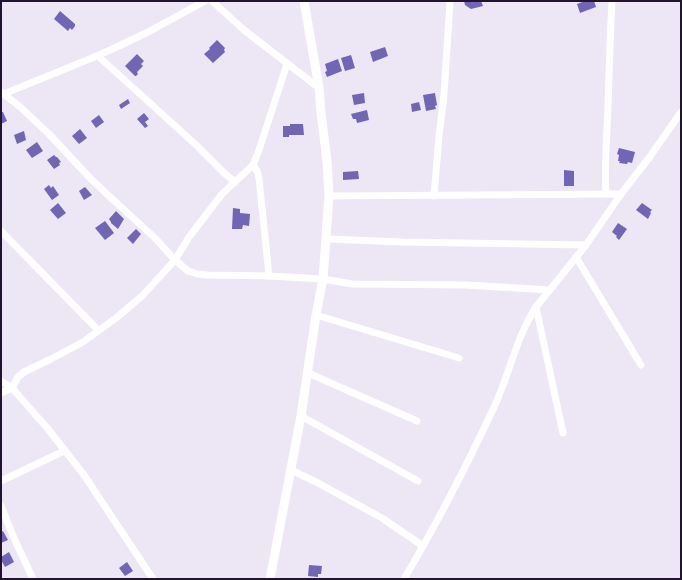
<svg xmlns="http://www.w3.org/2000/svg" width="682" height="580" viewBox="0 0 682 580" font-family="'DejaVu Sans',sans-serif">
	<rect width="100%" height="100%" fill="#ede6f5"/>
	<g fill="#7165b6">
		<path d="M464,1H481L483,6L471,9L465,5Z"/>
		<path d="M585,1H594L596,7L580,13L577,4Z"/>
		<path d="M60,11L75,24V26L72,30L70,28L68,31L54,19Z"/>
		<path d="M217,40L225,48L224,50L225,52L213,63L204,54L210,49L209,48Z"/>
		<path d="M385,47L388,56L373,62L370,52Z"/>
		<path d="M137,54L144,61L141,64L143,66L137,72L138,74L136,76H135L125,66Z"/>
		<path d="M351,55L355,68L345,71L341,58Z"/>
		<path d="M338,59L342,71L327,77L325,72L327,71L325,64Z"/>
		<path d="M364,93L365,103L354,105L352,95Z"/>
		<path d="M435,93L437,105L435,106L436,109L426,111L423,95Z"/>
		<path d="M128,99L130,103L121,109L119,105Z"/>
		<path d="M419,102L421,110L412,112L411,104Z"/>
		<path d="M367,110L369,120L357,123L356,119H353L351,114Z"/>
		<path d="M1,112H3L7,121L1,124Z"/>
		<path d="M144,113L149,119L145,122L148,126L145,128L137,119Z"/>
		<path d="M99,115L104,122L96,128L91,121Z"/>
		<path d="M290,124H303L304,135H289V137H283V126H290Z"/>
		<path d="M80,129L87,138L79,144L72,136Z"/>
		<path d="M24,131L26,140L17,144L14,135Z"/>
		<path d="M37,142L43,151L32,158L26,150Z"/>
		<path d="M619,148L635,152L632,163L628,162L627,164L619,163L620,161H618L619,155L617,154Z"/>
		<path d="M54,155L56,157H57L61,162L59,163L60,165L54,169L47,160Z"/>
		<path d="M564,170L574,171V186H564Z"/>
		<path d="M358,171L359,179L343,180V172Z"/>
		<path d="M49,185L51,188L53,186L59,195L52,200L44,189Z"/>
		<path d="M85,187L92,195L84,200L79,191Z"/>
		<path d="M58,203L66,213L58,219L50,210Z"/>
		<path d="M642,203L652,210L650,212L651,213L648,219L636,210Z"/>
		<path d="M233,208L240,209V213L250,214L249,226L243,225L242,229H232Z"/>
		<path d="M116,211L124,219L118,229L111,223V222L109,219Z"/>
		<path d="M105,221L114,233L105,240L95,228Z"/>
		<path d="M618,223L627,229L619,240L616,237L617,236L612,232Z"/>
		<path d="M136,229L141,234L133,244L127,238Z"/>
		<path d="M3,531L8,540L1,543V532Z"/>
		<path d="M9,552L14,562L5,567L1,560V557Z"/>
		<path d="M127,562L133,571L125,576L119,568Z"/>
		<path d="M309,565L322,566L321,574H318V577L308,576Z"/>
	</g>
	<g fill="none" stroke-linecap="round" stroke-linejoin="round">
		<g stroke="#fff" stroke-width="7">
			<path d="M212,1L244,30L319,88"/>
			<path d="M98,56L194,143L223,172L235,182"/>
			<path d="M1,92L19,106L49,134L90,178L110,197L155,238L175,260L188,271L197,274L207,275L269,276L323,279L352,284L466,285L550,290"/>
			<path d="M1,95L92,58L119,46L150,31L205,1"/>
			<path d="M253,165L257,171L259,178L269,276"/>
			<path d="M606,194C604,165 607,136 608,108C609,72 610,37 612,1"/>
			<path d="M329,196L621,194"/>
			<path d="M434,196L439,136L444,95L450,1"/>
			<path d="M1,231L98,330"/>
			<path d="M327,239L403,242L586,245"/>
			<path d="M576,257L641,365"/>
			<path d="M536,307L563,433"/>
			<path d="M316,315L459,358"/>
			<path d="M308,373L417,421"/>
			<path d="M1,381L12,388L48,429L84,475L153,579"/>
			<path d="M1,393L12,388L18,377L24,372L51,359L83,342L116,318L142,296L175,260L189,237L222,194L253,165L259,150L287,64"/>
			<path d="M301,416L418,481"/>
			<path d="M291,470L318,483L382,518L423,546"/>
			<path d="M1,481L64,451"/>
			<path d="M1,506L14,538L33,579"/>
			<path d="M404,579C438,522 468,463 496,403C510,371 517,336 536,307L586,245L621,194L649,158L681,112"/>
		</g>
		<path stroke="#fff" stroke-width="9" d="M270,579L301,416L316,315L323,279L329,196L327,161L321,113L319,88L304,1"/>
	</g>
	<rect width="682" height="580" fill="none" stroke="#22142e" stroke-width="4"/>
</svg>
